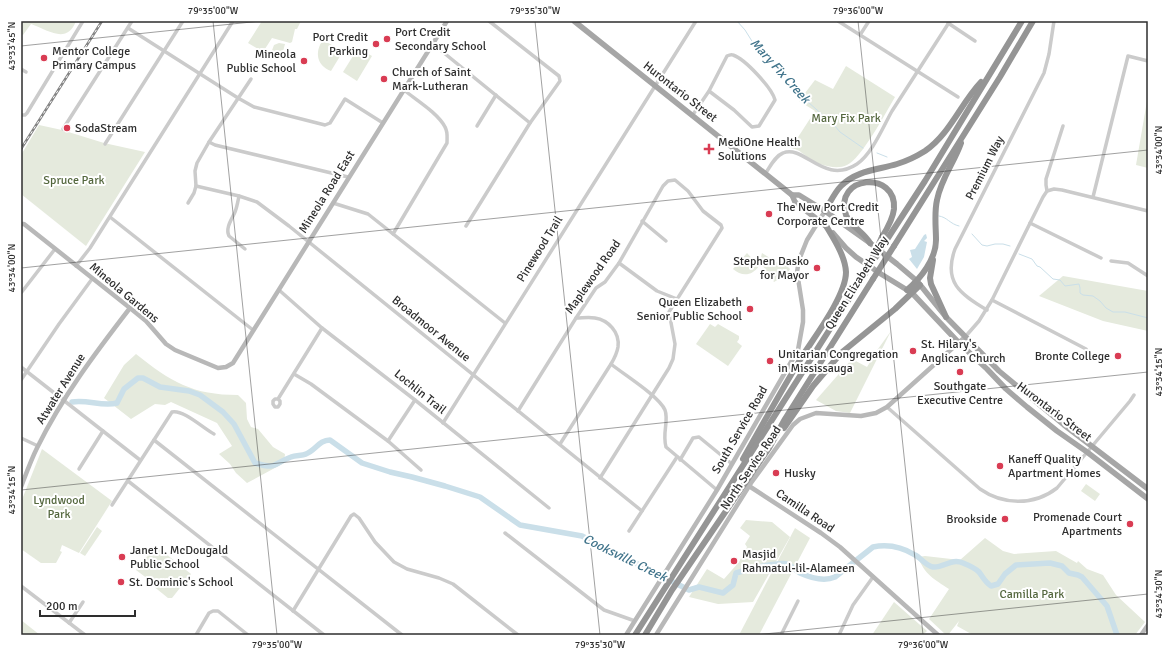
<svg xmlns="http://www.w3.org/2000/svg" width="1169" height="656" viewBox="0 0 1169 656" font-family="Signika,sans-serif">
	<rect width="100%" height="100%" fill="#fff"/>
	<g fill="#e5eadd">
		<path d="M21,21H76C67,45 48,30 31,24L23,35L21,34Z"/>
		<path d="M262,21H301L297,29H295L292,42L290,43L272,38L263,52L248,43Z"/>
		<path d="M323,40L341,50L342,53L331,71C317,66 314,52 323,40Z"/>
		<path d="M279,43L285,44L282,55L271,53L274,45Z"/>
		<path d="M358,48L372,56L357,81L343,72Z"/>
		<path d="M846,66L895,97C886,112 862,158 847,165C839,169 829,167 820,164C813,162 808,157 802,153C799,150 795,149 791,148L815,111L799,101L815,80L833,89Z"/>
		<path d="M1148,95V168L1136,165Z"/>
		<path d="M39,125L62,130L104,143L145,152L86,246L21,194V155Z"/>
		<path d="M747,253L759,266C752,276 742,277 733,269Z"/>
		<path d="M762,253L770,258L774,263L782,261L790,269L786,275L774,282C768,272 758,265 762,253Z"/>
		<path d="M1063,276L1148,291V331L1103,321L1039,296Z"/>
		<path d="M710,324L715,327L718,324L739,336V339L737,342L742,346L728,366L696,344Z"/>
		<path d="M891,331L850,413L836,411L816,400L852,359L867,367L878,349Z"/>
		<path d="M136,354C171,382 193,395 238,395L246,403L247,419L251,427L258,429L273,447L285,454L284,463L247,483L236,473L230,464L219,454L232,446L217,423L171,402L165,405L155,404L131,419L104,398L124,365Z"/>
		<path d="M42,449L112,501L79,553L62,545L60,551L62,552L56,563H41L21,549V502Z"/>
		<path d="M1086,484L1100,494L1095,501L1081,491Z"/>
		<path d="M746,520L772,522L790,537L753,602L718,604L689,597L707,569L724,579L739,562L747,547L745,544L750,536L740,528Z"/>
		<path d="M97,527L102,531L85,556L80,553Z"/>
		<path d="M795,528L810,538L759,635H739Z"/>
		<path d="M985,538L1003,551L1014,554L1056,551L1077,563L1078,561L1087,569L1103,575L1116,595L1145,622L1135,635H973L957,626L959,621L948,635H946L929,619L949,589C934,579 925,575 918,557L925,556L960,560Z"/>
		<path d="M156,546L191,574L172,598H168L147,581L148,579L136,570Z"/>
		<path d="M894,602L927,631L923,635H872Z"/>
		<path d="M21,620L40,635H21Z"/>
	</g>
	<path fill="#cadfe9" d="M926,234L927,238L924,241L927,242L924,257L917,269L909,259L912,257L910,250L915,249L924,235Z"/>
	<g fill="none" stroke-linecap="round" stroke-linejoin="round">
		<g stroke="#cadfe9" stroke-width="1">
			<path d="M737,21L745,30L755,46L760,51L784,72L795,84L799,94L834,125L840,132L863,148"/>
			<path d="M877,153L887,157"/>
			<path d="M939,216C947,217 950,224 959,226"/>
			<path d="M972,234L982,245L987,246L995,244H1003L1010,246"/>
			<path d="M1019,254L1032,259L1037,266L1040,267L1053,279L1060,280L1065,286L1079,284L1080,288V293L1083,295L1093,296L1100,301L1106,308L1113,312H1125L1148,318"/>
		</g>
		<path stroke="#cadfe9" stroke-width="5.5" d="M72,402C87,399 102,407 117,403L124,389L138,378H143L160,387L189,391L200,395L223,412L234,424L255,463C278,470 272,464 291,457C296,455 302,456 306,454C316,450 319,440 330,440L362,463L390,472L412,477L445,486L480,497L520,525L582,536L689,590L699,587L723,593L733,585L736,573C746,570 779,561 788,564C792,566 796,571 800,573C811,578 824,582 835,577L873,547C888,544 902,547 915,555C921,558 926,566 933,567C944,568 951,558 963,563C968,565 975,568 979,572C983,577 985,582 991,586L998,584L1005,574L1016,565L1050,563L1062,566L1069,573L1078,575L1082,577L1107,606L1117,635"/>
		<g stroke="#cbcbcb" stroke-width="3.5">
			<path d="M838,21L958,97"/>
			<path d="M948,23L975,41"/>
			<path d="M128,28L238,98L254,107L325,125L330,123L345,99L383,123"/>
			<path d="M860,35L869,21"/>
			<path d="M433,44L530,123"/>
			<path d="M21,69L26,72"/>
			<path d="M21,115H25L27,113L83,21"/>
			<path d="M692,116L709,91L727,56C729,55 731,54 733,55C745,59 772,88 775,100L759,126L752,127L734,110L709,91"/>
			<path d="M477,126L496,95"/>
			<path d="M63,129L132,21"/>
			<path d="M209,142L215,145L348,177"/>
			<path d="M105,144L183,21"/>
			<path d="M765,174C770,167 775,156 783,153C804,144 824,186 857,164C872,154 883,127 892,111C911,81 931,51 950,21"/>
			<path d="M196,186L239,196L257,202L289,226L642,511"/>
			<path d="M1047,191L1054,189L1062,190L1148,211"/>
			<path d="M239,196C238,201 237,207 235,212C232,219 225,228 229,236L245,249"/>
			<path d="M1093,197L1128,56L1148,61"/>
			<path d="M188,203L194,193L196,186L195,171L197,163L209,142L251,79"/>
			<path d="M333,203L368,214L505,323"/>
			<path d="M110,217L253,330"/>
			<path d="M642,221L666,241"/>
			<path d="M1030,223L1101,258"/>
			<path d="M466,226L530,123L560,81L559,76L489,21"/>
			<path d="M393,234L447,143C447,137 448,132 445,127C438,113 416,100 404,90"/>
			<path d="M1111,261L1128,263L1148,276"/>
			<path d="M619,263L657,291L677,299"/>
			<path d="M76,266L90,248L233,21"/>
			<path d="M279,290L322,328L415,400L549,508"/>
			<path d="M21,293L55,249"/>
			<path d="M992,300L1086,349"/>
			<path d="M987,310C960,294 943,282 955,249L1044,73L1049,54L1054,21"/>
			<path d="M965,337L979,321L992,300L1043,197L1047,191L1046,185V179L1063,126"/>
			<path d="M611,364C623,374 659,396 665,410C669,421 662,433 666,447L717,490"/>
			<path d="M21,367L140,460"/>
			<path d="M294,374L311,384L388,441L421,470"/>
			<path d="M21,380L59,324L92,279"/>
			<path d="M278,399L280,401V404L278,407H275L273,404V401L275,399H278L322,328"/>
			<path d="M887,407L980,489C1003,505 1034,506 1057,488L1130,401L1134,395"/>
			<path d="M518,411L576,318L596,288L605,282L619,263L663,186L668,181L675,180L688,191L703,211L721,225L722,228L669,312L675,344L673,359L669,368L600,478"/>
			<path d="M443,423L696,21"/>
			<path d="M21,438L38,446"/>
			<path d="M154,440L402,635"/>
			<path d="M388,441L415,400"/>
			<path d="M560,444L611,364C614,359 617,353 618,347C620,332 608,320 595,318C589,317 582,318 576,318"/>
			<path d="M680,460L693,438L699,437L732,464"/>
			<path d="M79,469L103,431"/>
			<path d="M128,481L324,635"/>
			<path d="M112,505L172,412C183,409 204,429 214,434"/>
			<path d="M629,531L677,457"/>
			<path d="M505,533L604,610L635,621"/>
			<path d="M21,586L85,635"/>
			<path d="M293,611L351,516L354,514L359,518L375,542L394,562L407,569L439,578L453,584L518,635"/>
			<path d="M69,623L83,602"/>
			<path d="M196,635L209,613L213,611H218L248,635"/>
			<path d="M781,635L798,601"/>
			<path d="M839,635L853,605L873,577"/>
		</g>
		<g stroke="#b8b8b8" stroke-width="4.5">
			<path d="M21,224H24L130,308L146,321L166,344L175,350L218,368L226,367L233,363L447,21"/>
			<path d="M749,486L821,533L840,547L938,635"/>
			<path d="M21,487C26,474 31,460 37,448C62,397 96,352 130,308"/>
			<path d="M626,635L717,490L798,350L803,322V310L797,272L799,260L807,240L825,211"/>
			<path d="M656,635L751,483L793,425L800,419L816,413L861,416L876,413L887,407L965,337"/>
			<path d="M1141,635L1148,625"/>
		</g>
		<g stroke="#a6a6a6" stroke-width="5.5">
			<path d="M574,21L792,195L795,202L827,227"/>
			<path d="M792,195H799L825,211L870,243L897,264L917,281L946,317L999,371L1064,425L1148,489"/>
			<path d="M833,233L846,248L856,257L881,274L912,293L959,343L987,369L1006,389L1027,407L1057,431L1087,452L1148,499"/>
		</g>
		<g stroke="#959595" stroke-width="6">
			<path d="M825,211C830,203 834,193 841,186C857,170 878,170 897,164C907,161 917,156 925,151C950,134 961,103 981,82"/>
			<path d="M886,241L925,181L1022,21"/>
			<path d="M870,243C864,232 850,226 846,215C833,175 897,170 894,209C893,218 887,229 882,237"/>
			<path d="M894,246L1000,77L1033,21"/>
			<path d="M933,260L930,278L931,284L946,317"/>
			<path d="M907,290C921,278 936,259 936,240C936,227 934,213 937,200C941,179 954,163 961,143"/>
			<path d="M784,428L813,386L841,353L895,309L920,285"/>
			<path d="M743,459C763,424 782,389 803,355C816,335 846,295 846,272C845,255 833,238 825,224"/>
			<path d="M635,635L865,274"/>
			<path d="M645,635L672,590L769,448L785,419L873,279"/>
		</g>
		<defs>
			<path id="rail" d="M21,149L102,21"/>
		</defs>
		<use href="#rail" stroke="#838383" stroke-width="2.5"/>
		<use href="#rail" stroke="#fff" stroke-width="1" stroke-dasharray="3" stroke-linecap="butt"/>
		<g stroke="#959595" stroke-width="6">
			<path d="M876,257L886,241"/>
			<path d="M865,274L882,237"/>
			<path d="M873,279L894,246"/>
		</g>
	</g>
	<path fill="none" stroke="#2e2e2e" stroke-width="1" stroke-opacity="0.45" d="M213,21L277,635M535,21L600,635M858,21L923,635M21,46L261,21M21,268L1148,150M21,490L1148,372M755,635L1148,594"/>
	<g fill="#d93c53" stroke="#fff" stroke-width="1.5">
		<circle cx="387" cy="39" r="4"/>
		<circle cx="376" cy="44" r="4"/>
		<circle cx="44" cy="58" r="4"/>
		<circle cx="304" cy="61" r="4"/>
		<circle cx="384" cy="79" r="4"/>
		<circle cx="67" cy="128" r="4"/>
		<path d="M707 143h4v4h4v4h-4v4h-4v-4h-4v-4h4z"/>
		<circle cx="769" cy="214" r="4"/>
		<circle cx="817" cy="268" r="4"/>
		<circle cx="750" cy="309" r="4"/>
		<circle cx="913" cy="351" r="4"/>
		<circle cx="1118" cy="356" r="4"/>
		<circle cx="770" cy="361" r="4"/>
		<circle cx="960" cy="372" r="4"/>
		<circle cx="1000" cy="466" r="4"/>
		<circle cx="776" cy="473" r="4"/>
		<circle cx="1005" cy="519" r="4"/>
		<circle cx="1130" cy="524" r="4"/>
		<circle cx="122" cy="557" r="4"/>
		<circle cx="734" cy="561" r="4"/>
		<circle cx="121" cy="582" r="4"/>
	</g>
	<g text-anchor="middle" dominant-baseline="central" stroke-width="4" stroke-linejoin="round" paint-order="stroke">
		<g font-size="12" fill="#2e2e2e" stroke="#fff" text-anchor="start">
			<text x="395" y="32">Port Credit<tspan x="395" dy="14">Secondary School</tspan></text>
			<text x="368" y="37" text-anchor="end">Port Credit<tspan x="368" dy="14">Parking</tspan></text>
			<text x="52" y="51">Mentor College<tspan x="52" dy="14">Primary Campus</tspan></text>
			<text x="296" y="54" text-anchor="end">Mineola<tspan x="296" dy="14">Public School</tspan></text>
			<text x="392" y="72">Church of Saint<tspan x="392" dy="14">Mark-Lutheran</tspan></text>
			<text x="75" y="128">SodaStream</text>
			<text x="718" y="142">MediOne Health<tspan x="718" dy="14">Solutions</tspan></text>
			<text x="777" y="207">The New Port Credit<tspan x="777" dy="14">Corporate Centre</tspan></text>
			<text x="809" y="261" text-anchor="end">Stephen Dasko<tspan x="809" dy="14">for Mayor</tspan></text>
			<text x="742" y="302" text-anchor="end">Queen Elizabeth<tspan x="742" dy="14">Senior Public School</tspan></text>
			<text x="921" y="344">St. Hilary's<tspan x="921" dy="14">Anglican Church</tspan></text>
			<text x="778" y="354">Unitarian Congregation<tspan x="778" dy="14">in Mississauga</tspan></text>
			<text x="1110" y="356" text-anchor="end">Bronte College</text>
			<text x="960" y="386" text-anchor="middle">Southgate<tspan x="960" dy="14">Executive Centre</tspan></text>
			<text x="1008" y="459">Kaneff Quality<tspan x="1008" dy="14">Apartment Homes</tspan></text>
			<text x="784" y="473">Husky</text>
			<text x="1122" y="517" text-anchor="end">Promenade Court<tspan x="1122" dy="14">Apartments</tspan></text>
			<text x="997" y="519" text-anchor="end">Brookside</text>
			<text x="130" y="550">Janet I. McDougald<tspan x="130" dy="14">Public School</tspan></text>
			<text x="742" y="554">Masjid<tspan x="742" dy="14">Rahmatul-lil-Alameen</tspan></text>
			<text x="129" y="582">St. Dominic's School</text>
		</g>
		<g font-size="12" fill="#2e2e2e" stroke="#fff">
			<text transform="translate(680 92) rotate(38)">Hurontario Street</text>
			<text transform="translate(985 168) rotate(-63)">Premium Way</text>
			<text transform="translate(327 192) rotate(-58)">Mineola Road East</text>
			<text transform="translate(540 249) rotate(-58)">Pinewood Trail</text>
			<text transform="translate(593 277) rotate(-55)">Maplewood Road</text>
			<text transform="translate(857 283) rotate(-58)">Queen Elizabeth Way</text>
			<text transform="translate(124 293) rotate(40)">Mineola Gardens</text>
			<text transform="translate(431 329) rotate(39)">Broadmoor Avenue</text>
			<text transform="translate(61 389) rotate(-58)">Atwater Avenue</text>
			<text transform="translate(420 392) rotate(39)">Lochlin Trail</text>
			<text transform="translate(1054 412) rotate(37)">Hurontario Street</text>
			<text transform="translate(740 430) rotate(-60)">South Service Road</text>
			<text transform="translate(751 468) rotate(-56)">North Service Road</text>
			<text transform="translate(805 511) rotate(34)">Camilla Road</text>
		</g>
		<g font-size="12" fill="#54673e" stroke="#fff">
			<text x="846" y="118">Mary Fix Park</text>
			<text x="74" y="180">Spruce Park</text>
			<text x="59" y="500">Lyndwood<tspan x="59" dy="14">Park</tspan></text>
			<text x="1032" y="594">Camilla Park</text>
		</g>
		<g font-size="13" font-style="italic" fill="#41748b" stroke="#fff">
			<text transform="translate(780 71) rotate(48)">Mary Fix Creek</text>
			<text transform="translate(625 558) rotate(26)">Cooksville Creek</text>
		</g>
	</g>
	<rect width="1169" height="656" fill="none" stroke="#ffffff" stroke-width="44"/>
	<path d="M40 610v6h95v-6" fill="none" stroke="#2e2e2e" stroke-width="2"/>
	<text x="46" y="610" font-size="12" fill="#2e2e2e" stroke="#ffffff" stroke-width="3" paint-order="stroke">200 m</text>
	<rect x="22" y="22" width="1125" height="612" fill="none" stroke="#2e2e2e" stroke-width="1.5"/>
	<g font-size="10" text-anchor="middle" fill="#2e2e2e">
		<text x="213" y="14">79°35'00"W</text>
		<text x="535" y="14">79°35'30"W</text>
		<text x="858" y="14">79°36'00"W</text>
		<text transform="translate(11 46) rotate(-90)" y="4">43°33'45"N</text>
		<text transform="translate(1158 150) rotate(-90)" y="4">43°34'00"N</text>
		<text transform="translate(11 268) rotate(-90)" y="4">43°34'00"N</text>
		<text transform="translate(1158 372) rotate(-90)" y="4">43°34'15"N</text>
		<text transform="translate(11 490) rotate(-90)" y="4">43°34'15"N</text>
		<text transform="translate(1158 594) rotate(-90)" y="4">43°34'30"N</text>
		<text x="277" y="648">79°35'00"W</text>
		<text x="600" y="648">79°35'30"W</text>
		<text x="923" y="648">79°36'00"W</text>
	</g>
</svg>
